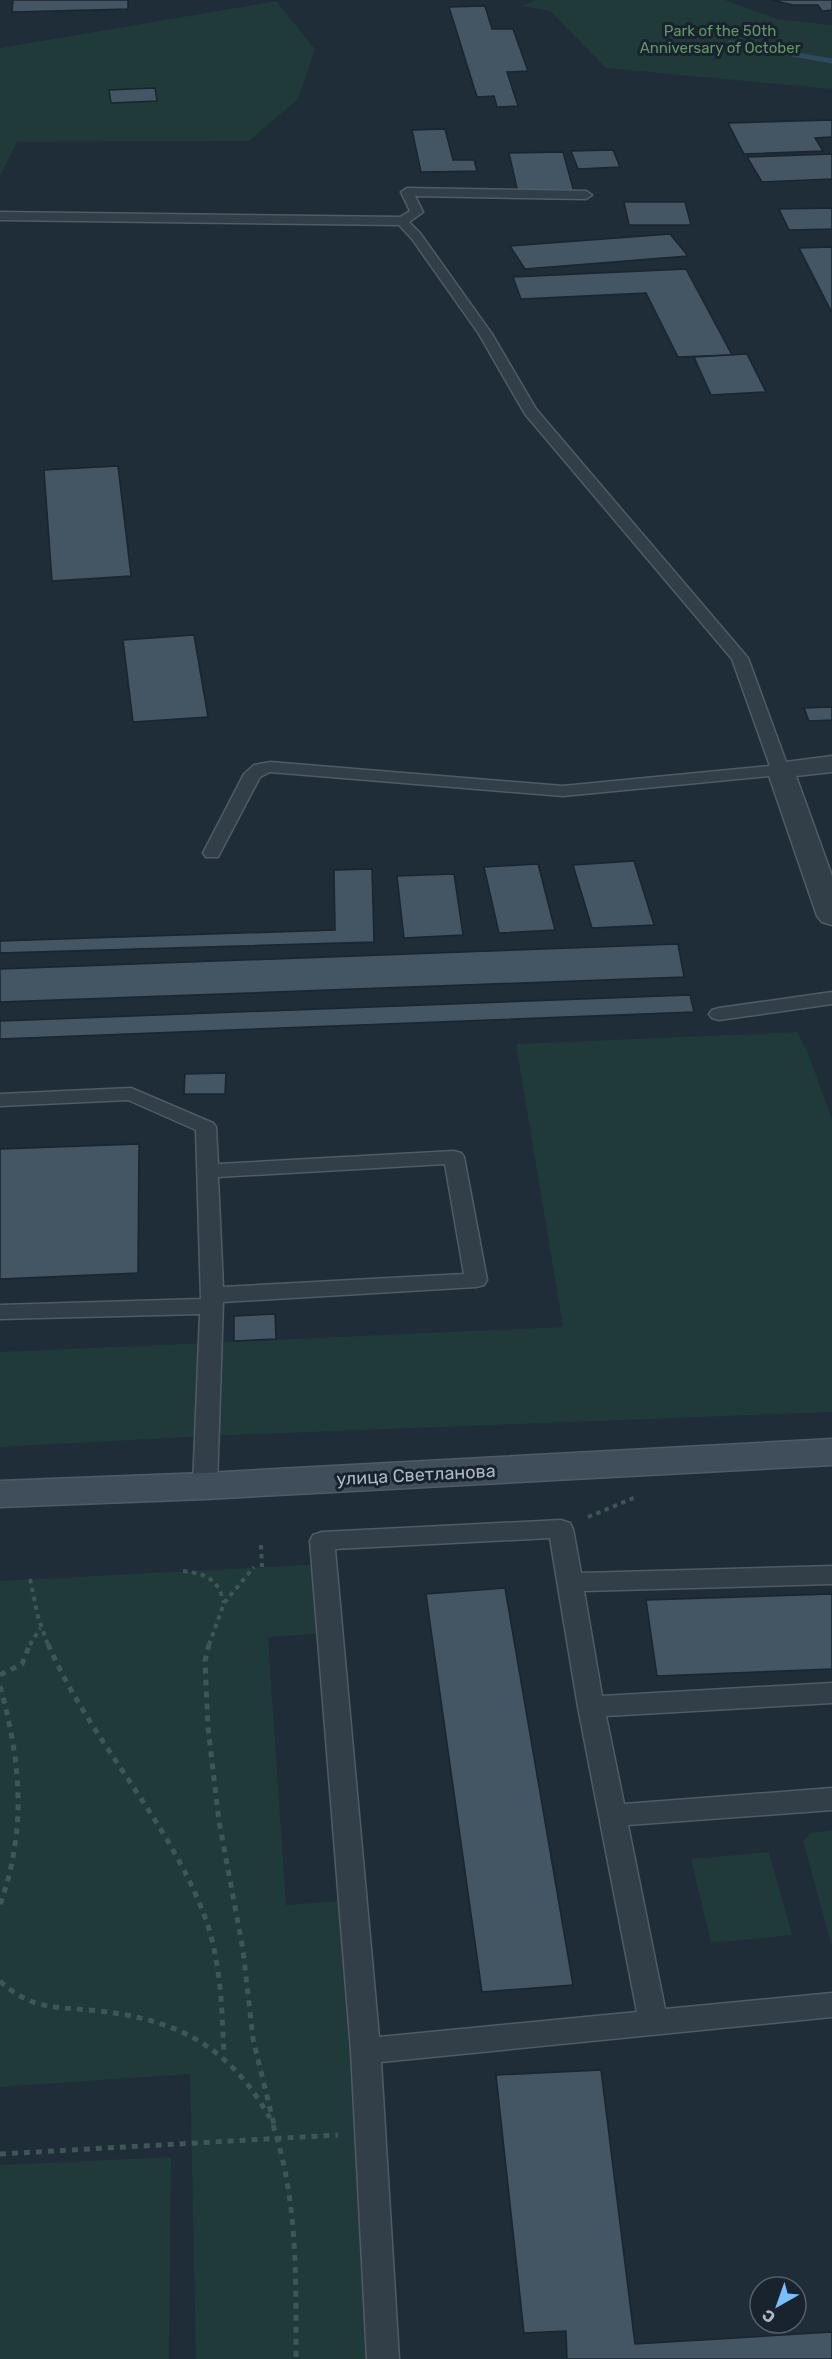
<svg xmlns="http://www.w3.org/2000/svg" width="832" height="2359" viewBox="0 0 832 2359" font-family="Rubik,sans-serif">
	<rect width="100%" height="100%" fill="#1e2d38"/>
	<g fill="#203939">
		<path d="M535,0H725L777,19L832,25V89L606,68L550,11L521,6Z"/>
		<path d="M276,1L315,49L298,99L249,141L17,142L0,176V48Z"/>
		<path d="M797,1032L807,1050L832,1119V1412L207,1436L0,1447V1352L563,1327L516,1044Z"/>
		<path d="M323,1564L328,1633L268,1637L286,1905L353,1900L383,2359H196L190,2074L0,2087V1581Z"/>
		<path d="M832,1830V1947L803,1841L811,1833Z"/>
		<path d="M769,1852L792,1935L711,1943L691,1859Z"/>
		<path d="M171,2157L169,2359H0V2165Z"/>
	</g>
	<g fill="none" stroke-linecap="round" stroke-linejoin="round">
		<path stroke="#2f4a5f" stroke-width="5" d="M730,43L832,61"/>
	</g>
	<g fill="#445563" stroke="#1a252f" stroke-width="1.5">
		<path d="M13,0H128V9L12,12Z"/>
		<path d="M772,0H832V10L822,11L818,5H793Z"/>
		<path d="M485,6L492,29H513L528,71L507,72L518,106L497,107L494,96L477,97L449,7Z"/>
		<path d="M155,88L157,101L111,103L109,90Z"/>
		<path d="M832,120V137L815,138L823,151L744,154L728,123Z"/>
		<path d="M445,129L453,160H474L477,171L421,172L412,130Z"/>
		<path d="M613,150L620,167L578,169L571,151Z"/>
		<path d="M563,152L574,192L518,193L509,153Z"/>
		<path d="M832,154V179L762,182L747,157Z"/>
		<path d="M624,202H685L691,225H629Z"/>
		<path d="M832,208V229L789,230L779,209Z"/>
		<path d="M670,234L688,256L525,269L510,246Z"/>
		<path d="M832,247V313L799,248Z"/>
		<path d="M686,269L732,355L678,357L646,293L521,299L513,277Z"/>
		<path d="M747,354L766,392L711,395L694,357Z"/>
		<path d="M118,466L131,576L52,581L44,470Z"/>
		<path d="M194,635L208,717L133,722L123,640Z"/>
		<path d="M832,707V720L809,721L804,708Z"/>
		<path d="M634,861L654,925L592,928L573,865Z"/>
		<path d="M538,864L555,930L499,933L484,867Z"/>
		<path d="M372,869L374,942L0,953V941L335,930L334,870Z"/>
		<path d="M454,874L463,935L404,938L397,876Z"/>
		<path d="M678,944L684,977L0,1002V969Z"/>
		<path d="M690,995L694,1012L0,1039V1021Z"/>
		<path d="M226,1073L225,1094H184L185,1074Z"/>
		<path d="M139,1144L138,1273L0,1279V1149Z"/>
		<path d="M275,1314L276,1339L234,1341V1316Z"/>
		<path d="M505,1588L573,1985L482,1992L426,1594Z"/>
		<path d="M832,1594V1669L657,1676L646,1600Z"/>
		<path d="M601,2070L635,2344L832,2332V2359H567L566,2331L524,2333L496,2075Z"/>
	</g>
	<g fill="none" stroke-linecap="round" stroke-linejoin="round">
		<defs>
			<g id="lane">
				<path d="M407,188L586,191L592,195L586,199L415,196L423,212L409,222L420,233L492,334L536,409L748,658L789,770L786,774L780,775L563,796L270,772L260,777L218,857H206L203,853L244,774L254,765L270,762L563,786L770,766L732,659L525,414L479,334L412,239L399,225L0,220V212L400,217L410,211L401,192Z"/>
				<path d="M832,992V1004L719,1020L712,1018L709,1014L712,1010L719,1008Z"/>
				<path d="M131,1088L213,1123L216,1127L218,1164L454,1151L461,1153L464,1157L487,1280L484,1285L476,1287L223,1302L217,1486L213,1492L205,1494L197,1492L193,1486L200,1314L0,1319V1305L201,1299L196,1130L128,1100L0,1106V1094ZM445,1164L464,1274L223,1287L218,1177Z"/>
				<path d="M561,1520L570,1523L573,1529L581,1573L832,1566V1584L584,1591L602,1696L832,1683V1703L606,1716L624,1804L832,1788V1810L628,1825L665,2009L832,1993V2017L381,2062L399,2359H367L351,2051L310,1541L313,1535L322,1532ZM550,1538L578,1707L637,2012L379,2037L335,1549Z"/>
			</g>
			<path id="street" d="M832,756V772L796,776L832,876V925L822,922L817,916L767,770L770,764Z"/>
			<path id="secondary" d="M832,1439V1465L205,1499L0,1507V1481L205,1473Z"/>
		</defs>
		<use href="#lane" stroke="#4f5c67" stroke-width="3"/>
		<use href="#street" stroke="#4f5c67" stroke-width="3"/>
		<use href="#secondary" stroke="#4f5c67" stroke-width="3"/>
		<g stroke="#3e5655" stroke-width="4" stroke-dasharray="4.5 4.5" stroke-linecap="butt">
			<path d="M588,1517L636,1497"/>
			<path d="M261,1545L262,1567"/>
			<path d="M183,1571C207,1574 218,1579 224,1603"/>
			<path d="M30,1579L38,1617L48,1645"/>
			<path d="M30,1645L40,1628"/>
			<path d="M209,1645L224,1603L254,1567"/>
		</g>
		<g stroke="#3e5655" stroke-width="5" stroke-dasharray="6 6" stroke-linecap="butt">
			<path d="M48,1644C90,1741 170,1820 206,1920C221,1963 222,2010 224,2055"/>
			<path d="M209,1644L205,1661L208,1728L219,1821L243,1950L253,2039L274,2125"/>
			<path d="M0,1675L22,1664L30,1644"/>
			<path d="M0,1686C21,1762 27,1829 0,1905"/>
			<path d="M0,1981C29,2008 52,2007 89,2010C174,2018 227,2043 270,2118"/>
			<path d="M273,2125C298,2201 296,2280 296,2359"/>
			<path d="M0,2154L338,2135"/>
		</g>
		<use href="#lane" fill="#323f49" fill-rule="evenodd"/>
		<use href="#street" fill="#323f49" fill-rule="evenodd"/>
		<use href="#secondary" fill="#404e5c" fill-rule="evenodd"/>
	</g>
	<g text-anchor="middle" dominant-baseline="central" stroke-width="6" stroke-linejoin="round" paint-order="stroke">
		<g font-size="15" fill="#629767" stroke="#18232d">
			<text x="720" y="31">Park of the 50th<tspan x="720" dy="17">Anniversary of October</tspan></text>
		</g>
		<g font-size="18" fill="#acb9c6" stroke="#18232d">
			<text transform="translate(416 1475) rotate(-3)">улица Светланова</text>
		</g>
	</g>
	<g transform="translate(778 2305) rotate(220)"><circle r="28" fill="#18232d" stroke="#535f6a" stroke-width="1.5"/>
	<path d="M0-4.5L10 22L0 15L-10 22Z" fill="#78bfff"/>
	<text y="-9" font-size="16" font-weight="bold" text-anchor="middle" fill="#acb9c6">С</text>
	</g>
</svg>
